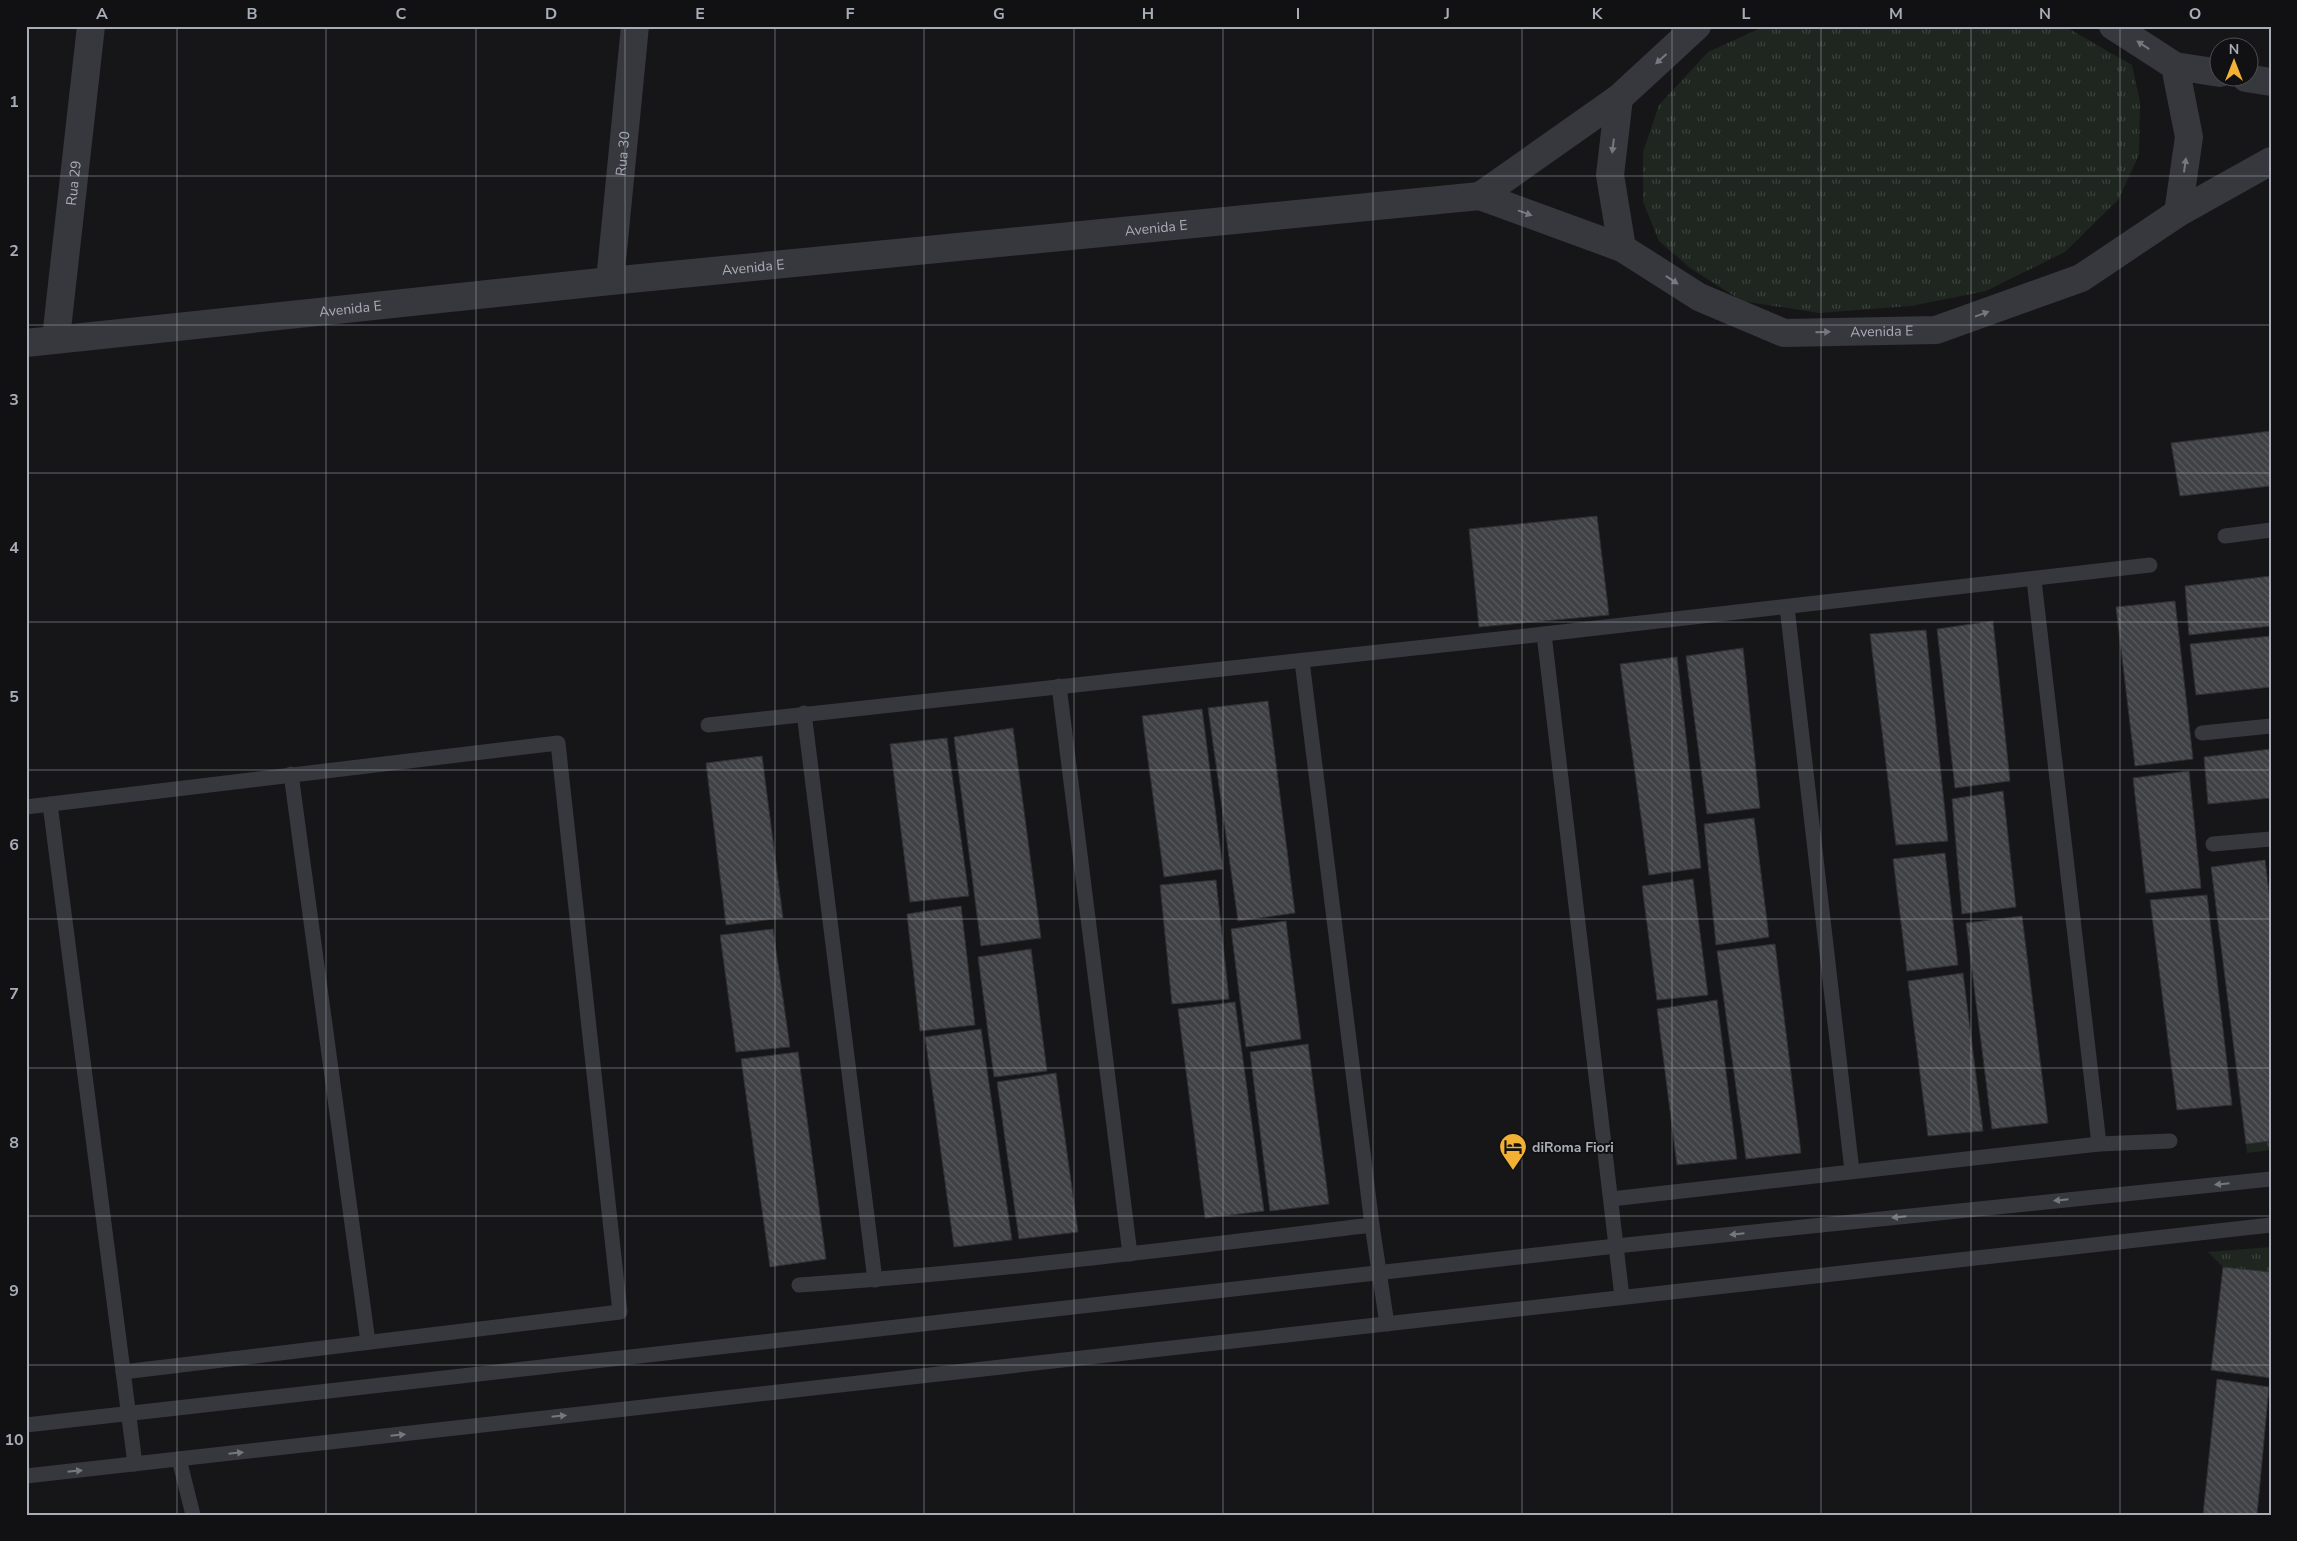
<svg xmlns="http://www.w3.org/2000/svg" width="2297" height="1541" viewBox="0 0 2297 1541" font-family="'Nunito Sans',sans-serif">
	<defs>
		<pattern id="grass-tufts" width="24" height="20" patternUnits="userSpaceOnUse" patternTransform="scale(1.25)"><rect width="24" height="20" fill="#1e261f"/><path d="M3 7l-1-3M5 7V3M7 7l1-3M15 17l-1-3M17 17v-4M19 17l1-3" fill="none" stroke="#3c433d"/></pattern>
		<pattern id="building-back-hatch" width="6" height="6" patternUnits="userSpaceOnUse" patternTransform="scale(1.25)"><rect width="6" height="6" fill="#404145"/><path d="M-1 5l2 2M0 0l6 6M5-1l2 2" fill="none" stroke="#595a5e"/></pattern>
	</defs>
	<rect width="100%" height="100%" fill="#161618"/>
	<g fill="url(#grass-tufts)">
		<path d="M1765,26H2064L2132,65L2140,102L2139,155L2118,200L2065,252L1986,291L1911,306L1819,313L1742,301L1690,268L1659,241L1643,202V152L1659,105L1708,52Z"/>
		<path d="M2271,1141V1150L2247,1153L2246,1144Z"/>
		<path d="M2271,1247V1272L2223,1267L2208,1252Z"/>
	</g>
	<g fill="url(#building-back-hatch)" stroke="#303034">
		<path d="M2271,431V486L2180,496L2171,443Z"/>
		<path d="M1597,516L1609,615L1479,627L1469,529Z"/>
		<path d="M2271,576V626L2189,635L2185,586Z"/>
		<path d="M2175,601L2193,759L2135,766L2116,607Z"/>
		<path d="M1993,621L2010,781L1955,788L1937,629Z"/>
		<path d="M1926,630L1948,841L1896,845L1870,634Z"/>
		<path d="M2271,636V687L2196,695L2190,644Z"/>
		<path d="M1743,648L1760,808L1707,814L1686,656Z"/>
		<path d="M1677,657L1701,868L1649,875L1620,664Z"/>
		<path d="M1268,701L1295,913L1238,921L1208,708Z"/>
		<path d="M1202,709L1223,869L1164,877L1142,716Z"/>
		<path d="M1013,728L1041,938L981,946L954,737Z"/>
		<path d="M947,738L969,896L910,902L890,744Z"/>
		<path d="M2271,749V798L2208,804L2204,757Z"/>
		<path d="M762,756L783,918L726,925L706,763Z"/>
		<path d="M2189,771L2201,888L2146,893L2133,778Z"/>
		<path d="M2003,791L2016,907L1962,914L1952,799Z"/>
		<path d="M1754,818L1769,937L1716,945L1704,824Z"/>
		<path d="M1945,853L1958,965L1907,971L1893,859Z"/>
		<path d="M2265,860L2271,907V1141L2246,1144L2211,867Z"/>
		<path d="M1693,879L1708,995L1657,1000L1642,886Z"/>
		<path d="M1216,880L1229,999L1172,1004L1160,885Z"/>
		<path d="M2207,895L2232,1105L2177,1110L2150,900Z"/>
		<path d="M961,906L975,1025L920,1031L907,914Z"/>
		<path d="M2022,916L2048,1123L1992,1129L1966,923Z"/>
		<path d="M1286,921L1301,1039L1246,1047L1231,929Z"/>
		<path d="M773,929L790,1047L736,1052L720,935Z"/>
		<path d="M1775,944L1801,1153L1746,1159L1717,951Z"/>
		<path d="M1031,949L1047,1071L994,1077L978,957Z"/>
		<path d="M1963,973L1983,1131L1928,1136L1908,981Z"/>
		<path d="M1717,1000L1737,1159L1677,1165L1657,1009Z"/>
		<path d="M1235,1002L1264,1211L1205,1218L1178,1009Z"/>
		<path d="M981,1029L1012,1240L954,1247L925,1037Z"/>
		<path d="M1308,1044L1329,1204L1270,1211L1250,1052Z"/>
		<path d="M798,1052L826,1259L770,1267L741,1059Z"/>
		<path d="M1056,1073L1078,1232L1019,1239L997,1082Z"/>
		<path d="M2223,1267L2271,1272V1378L2211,1370Z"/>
		<path d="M2217,1379L2269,1387L2257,1515H2203Z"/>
	</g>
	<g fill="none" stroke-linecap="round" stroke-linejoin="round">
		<g stroke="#37383d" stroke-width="15">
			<path d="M2225,536L2271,530"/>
			<path d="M2034,580L2099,1144"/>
			<path d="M1787,607L1852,1171"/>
			<path d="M1544,634L1622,1297"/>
			<path d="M1302,661L1372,1225L1387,1324"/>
			<path d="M1059,686L1130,1254"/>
			<path d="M804,713L875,1280"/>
			<path d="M708,725L1544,634L2150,565"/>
			<path d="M2202,733L2271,726"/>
			<path d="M291,774L368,1342"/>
			<path d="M50,804L135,1464"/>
			<path d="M26,807L558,743L620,1312L123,1372"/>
			<path d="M2213,844L2271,839"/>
			<path d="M1611,1199L2099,1144L2170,1141"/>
			<path d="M799,1285C991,1272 1181,1248 1372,1225"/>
			<path d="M26,1425L1616,1246L2271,1179"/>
			<path d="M179,1459L193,1515"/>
			<path d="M26,1476L2271,1225"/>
		</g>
		<g stroke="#37383d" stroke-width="28">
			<path d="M2113,26L2175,66L2220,73"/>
			<path d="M2175,66L2189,137L2178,213"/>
			<path d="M2246,78L2271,82"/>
			<path d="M1619,98L1610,175L1622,248"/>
			<path d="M1480,196L1619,98L1697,26"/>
			<path id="s1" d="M610,281L635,26"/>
			<path id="s2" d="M56,338L91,26"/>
			<path id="s3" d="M26,343L610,281L1480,196L1622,248L1699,297L1784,333L1936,330L2081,278L2178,213L2271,161"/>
		</g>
	</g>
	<defs><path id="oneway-solid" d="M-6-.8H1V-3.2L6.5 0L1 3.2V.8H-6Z" transform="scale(1.25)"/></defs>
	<g fill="#757881">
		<use href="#oneway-solid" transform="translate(2143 45) rotate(-147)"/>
		<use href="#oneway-solid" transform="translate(1661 59) rotate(138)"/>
		<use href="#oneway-solid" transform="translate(1613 146) rotate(97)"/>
		<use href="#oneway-solid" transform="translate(2185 165) rotate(-82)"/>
		<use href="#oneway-solid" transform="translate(1525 213) rotate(20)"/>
		<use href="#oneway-solid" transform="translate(1672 280) rotate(33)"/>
		<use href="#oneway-solid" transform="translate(1982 314) rotate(-20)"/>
		<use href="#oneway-solid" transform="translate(1823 332) rotate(-1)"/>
		<use href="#oneway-solid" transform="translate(2222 1184) rotate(174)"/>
		<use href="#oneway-solid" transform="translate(2061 1200) rotate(174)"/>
		<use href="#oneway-solid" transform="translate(1899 1217) rotate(174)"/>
		<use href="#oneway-solid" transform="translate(1737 1234) rotate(174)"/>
		<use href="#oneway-solid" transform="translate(559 1416) rotate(-6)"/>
		<use href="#oneway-solid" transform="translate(398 1435) rotate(-6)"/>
		<use href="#oneway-solid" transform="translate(236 1453) rotate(-6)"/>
		<use href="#oneway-solid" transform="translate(75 1471) rotate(-6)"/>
	</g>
	<path fill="none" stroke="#a8adb8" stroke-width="1" stroke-opacity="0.55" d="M177,26V1515M326,26V1515M476,26V1515M625,26V1515M775,26V1515M924,26V1515M1074,26V1515M1223,26V1515M1373,26V1515M1522,26V1515M1672,26V1515M1821,26V1515M1971,26V1515M2120,26V1515M26,176H2271M26,325H2271M26,473H2271M26,622H2271M26,770H2271M26,919H2271M26,1068H2271M26,1216H2271M26,1365H2271"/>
	<defs>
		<symbol id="hotel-pin" viewBox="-11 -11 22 30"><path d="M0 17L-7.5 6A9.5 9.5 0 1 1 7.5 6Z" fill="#f2b134" stroke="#111113"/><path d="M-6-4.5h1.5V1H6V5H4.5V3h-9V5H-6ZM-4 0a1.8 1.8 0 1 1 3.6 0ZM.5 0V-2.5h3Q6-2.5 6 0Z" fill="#111"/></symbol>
	</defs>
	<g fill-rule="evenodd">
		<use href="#hotel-pin" x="1497" y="1131" width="32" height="43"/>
	</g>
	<g text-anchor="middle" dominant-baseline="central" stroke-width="4" stroke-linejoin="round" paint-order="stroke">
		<g font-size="14" fill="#a8adb8" stroke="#111113">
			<text stroke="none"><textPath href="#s1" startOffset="128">Rua 30</textPath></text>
			<text stroke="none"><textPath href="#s2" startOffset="156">Rua 29</textPath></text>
			<text stroke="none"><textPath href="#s3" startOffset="1136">Avenida E</textPath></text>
			<text stroke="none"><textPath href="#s3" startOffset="731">Avenida E</textPath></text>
			<text stroke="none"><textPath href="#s3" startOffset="326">Avenida E</textPath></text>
			<text stroke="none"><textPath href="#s3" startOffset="1894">Avenida E</textPath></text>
		</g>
		<g font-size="14" font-weight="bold" fill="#a8adb8" stroke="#111113" text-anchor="start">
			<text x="1532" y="1147">diRoma Fiori</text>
		</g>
	</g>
	<rect width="2297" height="1541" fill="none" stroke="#111113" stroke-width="55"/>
	<g transform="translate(2234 62)"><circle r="24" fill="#111113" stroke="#4d4f55"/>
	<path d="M0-4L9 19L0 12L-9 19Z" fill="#f2b134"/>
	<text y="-8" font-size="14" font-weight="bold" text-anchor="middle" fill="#a8adb8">N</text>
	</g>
	<rect x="28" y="28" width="2242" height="1486" fill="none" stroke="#a8adb8" stroke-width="2"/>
	<g font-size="16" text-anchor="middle" font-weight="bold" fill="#a8adb8">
		<text x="102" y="19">A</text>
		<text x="252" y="19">B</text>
		<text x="401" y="19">C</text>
		<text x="551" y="19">D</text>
		<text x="700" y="19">E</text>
		<text x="850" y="19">F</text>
		<text x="999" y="19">G</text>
		<text x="1148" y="19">H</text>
		<text x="1298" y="19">I</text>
		<text x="1447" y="19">J</text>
		<text x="1597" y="19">K</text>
		<text x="1746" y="19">L</text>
		<text x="1896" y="19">M</text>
		<text x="2045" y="19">N</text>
		<text x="2195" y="19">O</text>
		<text x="14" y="107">1</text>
		<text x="14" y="256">2</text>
		<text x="14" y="405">3</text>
		<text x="14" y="553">4</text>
		<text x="14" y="702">5</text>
		<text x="14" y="850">6</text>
		<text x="14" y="999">7</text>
		<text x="14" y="1148">8</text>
		<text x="14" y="1296">9</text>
		<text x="14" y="1445">10</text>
	</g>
</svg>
